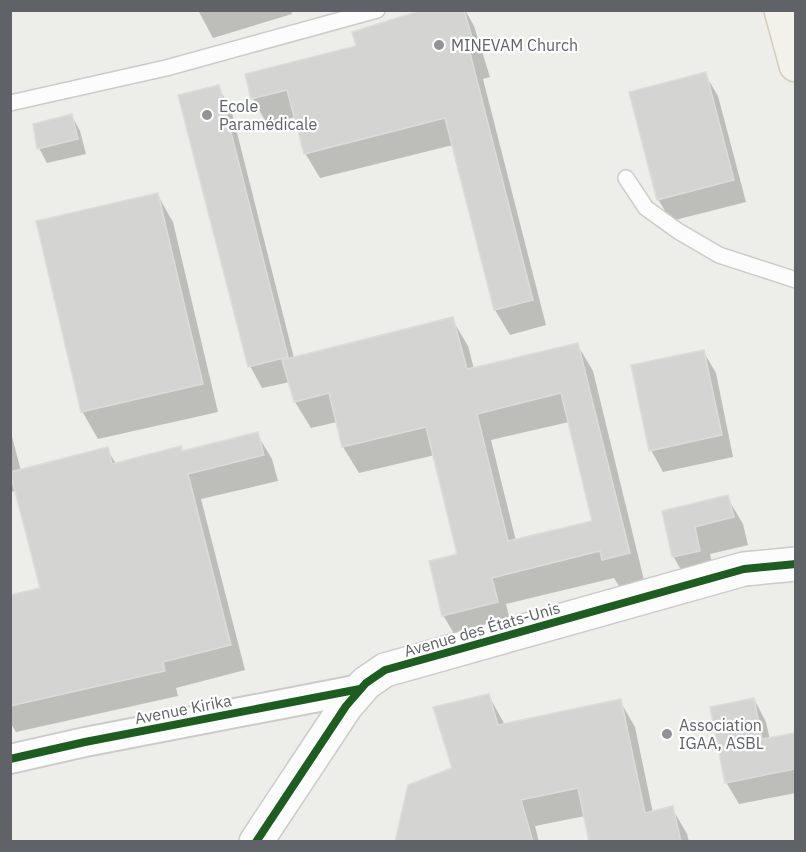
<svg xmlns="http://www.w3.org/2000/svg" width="806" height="852" viewBox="0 0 806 852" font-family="'IBM Plex Sans',sans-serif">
	<rect width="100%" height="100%" fill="#edede9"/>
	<g fill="#0003" fill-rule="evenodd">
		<path d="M198,10H291L292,14L213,38Z"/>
		<path d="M427,10H465L474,26L490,77L483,79L546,325L510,335L495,310L453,145L320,178L305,153L296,117L267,124L253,99L247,75L358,47Z"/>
		<path d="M705,74L718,96L746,202L671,221L658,199Z"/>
		<path d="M218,87L231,109L294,358L452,319L468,346L474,369L577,344L593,371L644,580L619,586L614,578L506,604L512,629L459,642L443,615L459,555L435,455L359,473L343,447L337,422L311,428L295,402L290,382L262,388L250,366ZM569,422L594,522L516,541L491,440Z"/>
		<path d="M72,116L80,131L86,154L47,163L39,148Z"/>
		<path d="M157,194L173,222L218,412L98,439L82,411Z"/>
		<path d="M703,351L716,373L733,457L663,472L651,450Z"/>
		<path d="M10,429L21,471L107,449L116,464L182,452L257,434L272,459L278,481L201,499L245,670L176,688L178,696L16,732L10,722V597L42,589L16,491L10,492Z"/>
		<path d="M727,497L743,524L748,545L710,554L715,578L689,584L673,556L664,512Z"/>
		<path d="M489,696L505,725L620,701L635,727L653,813L672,808L687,834L689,842H591L585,816L535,826L539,842H396L454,769Z"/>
		<path d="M754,699L766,722L770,740L796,734V793L739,804L726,782Z"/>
	</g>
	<g fill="#d4d4d2" stroke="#dcdcd8" stroke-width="1.5" fill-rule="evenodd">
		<path d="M422,10H464L476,51L470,53L533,300L494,310L445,118L304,154L287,90L251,99L245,74L356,46L352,32Z"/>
		<path d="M706,72L734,180L657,200L629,92Z"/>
		<path d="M219,85L288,357L248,367L178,95Z"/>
		<path d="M72,114L78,139L37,149L33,124Z"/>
		<path d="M158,193L203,384L81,412L36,221Z"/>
		<path d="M453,317L467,369L578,343L630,553L602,560L600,551L492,578L498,602L442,616L429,561L457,554L426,427L342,447L329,393L294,402L282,360ZM561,393L592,521L508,541L477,414Z"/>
		<path d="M704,350L722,435L649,451L631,365Z"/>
		<path d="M258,432L264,455L188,474L231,645L163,662L165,671L10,706V595L40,588L10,472L108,447L112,464L181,446L182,451Z"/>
		<path d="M728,495L734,517L695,527L700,551L672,557L662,511Z"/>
		<path d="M489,694L498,725L621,699L645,813L673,806L681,842H589L578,788L521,800L533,842H395L408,785L452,768L433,707Z"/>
		<path d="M754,698L762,739L795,733V769L725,783L710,707Z"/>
	</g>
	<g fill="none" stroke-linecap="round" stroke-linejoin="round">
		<defs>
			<g id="service">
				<path d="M10,103L166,68L377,10"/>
				<path d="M626,178L646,208L678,231L719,255L796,280"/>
			</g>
			<path id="minor" d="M10,759L85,742L360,689"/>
			<path id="tertiary" d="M256,842L346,706L366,683L385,670L744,569L796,564"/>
			<path id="primary" d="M781,10L796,65"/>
		</defs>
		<use href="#service" stroke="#cbcbca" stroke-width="18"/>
		<use href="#minor" stroke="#cbcbca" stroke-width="32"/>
		<use href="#tertiary" stroke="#cbcbca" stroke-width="36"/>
		<use href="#primary" stroke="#d3cdb9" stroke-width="36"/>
		<use href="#service" stroke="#fcfcfc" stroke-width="15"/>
		<use href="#minor" stroke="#fcfcfc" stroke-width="28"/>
		<use href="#tertiary" stroke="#fcfcfc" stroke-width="33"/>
		<use href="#primary" stroke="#f2f1ea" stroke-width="33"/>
		<defs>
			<g id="cycleway">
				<path d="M10,759L85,742L360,689"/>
				<path d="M256,842L346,706L366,683L385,670L744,569L796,564"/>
			</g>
		</defs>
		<use href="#cycleway" stroke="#fff" stroke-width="11"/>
		<use href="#cycleway" stroke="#1b5e20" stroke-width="8"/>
	</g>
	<g fill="#919394" stroke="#fff" stroke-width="2">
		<circle cx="439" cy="45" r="6"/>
		<circle cx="207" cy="115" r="6"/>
		<circle cx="667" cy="734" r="6"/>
	</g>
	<g text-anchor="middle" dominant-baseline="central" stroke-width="4.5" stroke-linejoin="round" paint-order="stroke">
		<g font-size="16" fill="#5f6266" stroke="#fff" text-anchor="start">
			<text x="451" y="45">MINEVAM Church</text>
			<text x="219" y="106">Ecole<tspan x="219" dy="18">Paramédicale</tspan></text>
			<text x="679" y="725">Association<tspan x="679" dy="18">IGAA, ASBL</tspan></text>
		</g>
		<g font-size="16" fill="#5f6266" stroke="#fff">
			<text transform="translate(482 629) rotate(-16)">Avenue des États-Unis</text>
			<text transform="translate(183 709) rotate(-11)">Avenue Kirika</text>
		</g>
	</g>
	<rect width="806" height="852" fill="none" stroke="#5f6266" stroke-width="24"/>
</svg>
